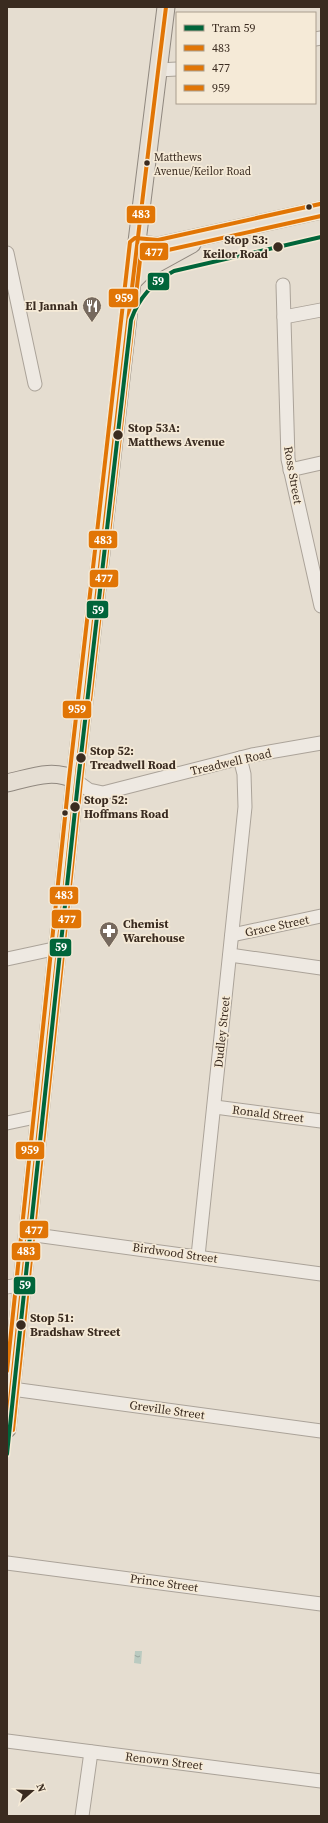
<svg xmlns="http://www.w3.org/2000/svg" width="328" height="1823" viewBox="0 0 328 1823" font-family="'Source Serif 4',serif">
	<defs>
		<pattern id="water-ripples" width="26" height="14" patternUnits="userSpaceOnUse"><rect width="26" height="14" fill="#bacac0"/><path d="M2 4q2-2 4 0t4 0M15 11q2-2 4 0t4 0" fill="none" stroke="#98a49c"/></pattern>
	</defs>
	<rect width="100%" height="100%" fill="#e5ddd0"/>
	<path fill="url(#water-ripples)" d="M135,1651H142L141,1664L134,1663Z"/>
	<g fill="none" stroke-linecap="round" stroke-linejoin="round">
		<defs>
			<g id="minor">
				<path d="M315,39L321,38"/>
				<path d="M158,70L177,69"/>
				<path d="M7,253L35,384"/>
				<path d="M283,285L288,459L321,606"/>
				<path d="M284,317L321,310"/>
				<path d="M290,470L321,463"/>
				<path d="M75,780L89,790L103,793L252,755L321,743"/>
				<path d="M232,935L321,916"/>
				<path d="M230,955L321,968"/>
				<path d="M7,959L58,948"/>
				<path d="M215,1107L321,1121"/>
				<path d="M7,1123L40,1116"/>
				<path d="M28,1234L321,1274"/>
				<path d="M198,1256L245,807L244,774L240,758"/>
				<path d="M7,1287L23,1284"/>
				<path d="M12,1389L321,1431"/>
				<path d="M7,1563L321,1604"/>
				<path d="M7,1741L321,1781"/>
				<path d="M82,1816L91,1752"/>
			</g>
			<g id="major">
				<path d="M136,244L158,246L321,210"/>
				<path d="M132,282L143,271L192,244"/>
				<path d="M7,783C30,778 53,768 75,780"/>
				<path d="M7,1429L75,780L132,282L166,7"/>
			</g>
		</defs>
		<use href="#minor" stroke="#aba399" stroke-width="15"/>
		<use href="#major" stroke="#90887f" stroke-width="19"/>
		<use href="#minor" stroke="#eee9e2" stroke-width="13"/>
		<use href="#major" stroke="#e5ded3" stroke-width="17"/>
		<defs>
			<path id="bus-1" d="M7,1429C57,955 107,480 166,7"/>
			<path id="bus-2" d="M13,1430L81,781L141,251L159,252L321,216"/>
			<path id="bus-3" d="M7,1371L69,779L130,242L135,238L158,240L320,204"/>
		</defs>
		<use href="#bus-1" stroke="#f5ead7" stroke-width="7"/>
		<use href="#bus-2" stroke="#f5ead7" stroke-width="7"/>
		<use href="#bus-3" stroke="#f5ead7" stroke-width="7"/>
		<use href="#bus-1" stroke="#e17505" stroke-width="4"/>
		<use href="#bus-2" stroke="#e17505" stroke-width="4"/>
		<use href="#bus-3" stroke="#e17505" stroke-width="4"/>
		<defs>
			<path id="tram-1" d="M7,1454L78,782L131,320C139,297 153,282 174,271L321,237"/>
		</defs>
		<use href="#tram-1" stroke="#f5ead7" stroke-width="7"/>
		<use href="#tram-1" stroke="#00653a" stroke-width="4"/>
	</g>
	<defs>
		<symbol id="restaurant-pin" viewBox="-11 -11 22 30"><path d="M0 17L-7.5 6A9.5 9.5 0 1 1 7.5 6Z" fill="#76695e" stroke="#f5ead7"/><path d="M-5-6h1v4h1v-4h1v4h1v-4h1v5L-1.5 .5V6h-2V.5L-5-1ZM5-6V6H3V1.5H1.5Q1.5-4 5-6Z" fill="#fff"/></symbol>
		<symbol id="pharmacy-pin" viewBox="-11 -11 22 30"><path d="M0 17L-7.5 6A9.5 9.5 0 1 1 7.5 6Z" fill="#76695e" stroke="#f5ead7"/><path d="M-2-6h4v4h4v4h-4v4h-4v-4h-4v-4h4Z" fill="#fff"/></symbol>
	</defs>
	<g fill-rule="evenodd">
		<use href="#restaurant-pin" x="81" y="295" width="22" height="30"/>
		<use href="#pharmacy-pin" x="98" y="920" width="22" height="30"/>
	</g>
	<g fill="#3a2b20" stroke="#f5ead7" stroke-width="1.5">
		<circle cx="147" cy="163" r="3.5"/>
		<circle cx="309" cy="207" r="3.5"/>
		<circle cx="278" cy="247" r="5.5"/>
		<circle cx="118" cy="435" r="5.5"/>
		<circle cx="81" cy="758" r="5.5"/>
		<circle cx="75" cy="807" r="5.5"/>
		<circle cx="65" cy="813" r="3.5"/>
		<circle cx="21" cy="1325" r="5.5"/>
	</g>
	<g text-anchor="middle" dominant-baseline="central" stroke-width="3.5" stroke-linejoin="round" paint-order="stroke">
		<g font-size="11" fill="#3a2b20" stroke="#f5ead7" text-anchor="start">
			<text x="154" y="157">Matthews<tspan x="154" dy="14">Avenue/Keilor Road</tspan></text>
		</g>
		<g font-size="12" font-weight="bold" fill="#3a2b20" stroke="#f5ead7" text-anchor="start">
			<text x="268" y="240" text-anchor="end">Stop 53:<tspan x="268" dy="14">Keilor Road</tspan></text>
			<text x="128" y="428">Stop 53A:<tspan x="128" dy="14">Matthews Avenue</tspan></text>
			<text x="90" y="751">Stop 52:<tspan x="90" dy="14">Treadwell Road</tspan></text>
			<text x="84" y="800">Stop 52:<tspan x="84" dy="14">Hoffmans Road</tspan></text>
			<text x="30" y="1318">Stop 51:<tspan x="30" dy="14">Bradshaw Street</tspan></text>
		</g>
		<g font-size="12" font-weight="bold" fill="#3a2b20" stroke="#f5ead7" text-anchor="end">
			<text x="78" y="306">El Jannah</text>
			<text x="123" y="924" text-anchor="start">Chemist<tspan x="123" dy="14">Warehouse</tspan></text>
		</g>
		<g font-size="12" fill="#3a2b20" stroke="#f5ead7">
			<text transform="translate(293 475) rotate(80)">Ross Street</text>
			<text transform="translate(231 762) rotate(-13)">Treadwell Road</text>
			<text transform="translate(277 926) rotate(-12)">Grace Street</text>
			<text transform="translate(222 1032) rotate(-84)">Dudley Street</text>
			<text transform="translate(268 1114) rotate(7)">Ronald Street</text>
			<text transform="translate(175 1253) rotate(8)">Birdwood Street</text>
			<text transform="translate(167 1410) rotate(8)">Greville Street</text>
			<text transform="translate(164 1583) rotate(8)">Prince Street</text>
			<text transform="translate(164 1761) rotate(7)">Renown Street</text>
		</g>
	</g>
	<g stroke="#f5ead7" stroke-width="1.5">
		<rect x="126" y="205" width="30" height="19" rx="4" fill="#e17505"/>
		<rect x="139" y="242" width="30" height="19" rx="4" fill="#e17505"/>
		<rect x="147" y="272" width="23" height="19" rx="4" fill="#00653a"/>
		<rect x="108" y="288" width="31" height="20" rx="4" fill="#e17505"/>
		<rect x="88" y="530" width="30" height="19" rx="4" fill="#e17505"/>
		<rect x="89" y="569" width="30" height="19" rx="4" fill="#e17505"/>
		<rect x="86" y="600" width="23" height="19" rx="4" fill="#00653a"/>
		<rect x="62" y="700" width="30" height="19" rx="4" fill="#e17505"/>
		<rect x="49" y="886" width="30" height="19" rx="4" fill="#e17505"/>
		<rect x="51" y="909" width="31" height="20" rx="4" fill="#e17505"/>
		<rect x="49" y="938" width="23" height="19" rx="4" fill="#00653a"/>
		<rect x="15" y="1141" width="30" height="19" rx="4" fill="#e17505"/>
		<rect x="19" y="1220" width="30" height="19" rx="4" fill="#e17505"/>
		<rect x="11" y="1242" width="30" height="19" rx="4" fill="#e17505"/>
		<rect x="13" y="1276" width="23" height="19" rx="4" fill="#00653a"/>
	</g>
	<g font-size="11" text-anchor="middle" font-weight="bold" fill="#fff">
		<text x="141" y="218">483</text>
		<text x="154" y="256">477</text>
		<text x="158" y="285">59</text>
		<text x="124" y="302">959</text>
		<text x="103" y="544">483</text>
		<text x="104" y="582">477</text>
		<text x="98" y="614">59</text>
		<text x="77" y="713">959</text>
		<text x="64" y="899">483</text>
		<text x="67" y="923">477</text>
		<text x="61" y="951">59</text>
		<text x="30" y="1154">959</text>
		<text x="34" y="1234">477</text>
		<text x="26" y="1255">483</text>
		<text x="25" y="1289">59</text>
	</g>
	<rect width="328" height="1823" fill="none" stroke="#3a2b20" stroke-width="16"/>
	<rect x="176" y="12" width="140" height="92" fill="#f5ead7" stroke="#aa9e8e"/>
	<rect x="184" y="25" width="20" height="6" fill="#00653a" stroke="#aa9e8e"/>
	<text x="212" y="32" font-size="12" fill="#3a2b20">Tram 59</text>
	<rect x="184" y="45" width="20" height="6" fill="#e17505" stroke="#aa9e8e"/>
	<text x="212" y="52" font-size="12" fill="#3a2b20">483</text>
	<rect x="184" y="65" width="20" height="6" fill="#e17505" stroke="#aa9e8e"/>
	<text x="212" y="72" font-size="12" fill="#3a2b20">477</text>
	<rect x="184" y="85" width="20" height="6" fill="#e17505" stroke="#aa9e8e"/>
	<text x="212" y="92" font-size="12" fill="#3a2b20">959</text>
	<g transform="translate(32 1791) rotate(70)" stroke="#f5ead7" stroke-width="3" paint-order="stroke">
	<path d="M0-3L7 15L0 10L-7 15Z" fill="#3a2b20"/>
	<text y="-6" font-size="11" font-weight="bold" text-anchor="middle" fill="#3a2b20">N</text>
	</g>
</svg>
